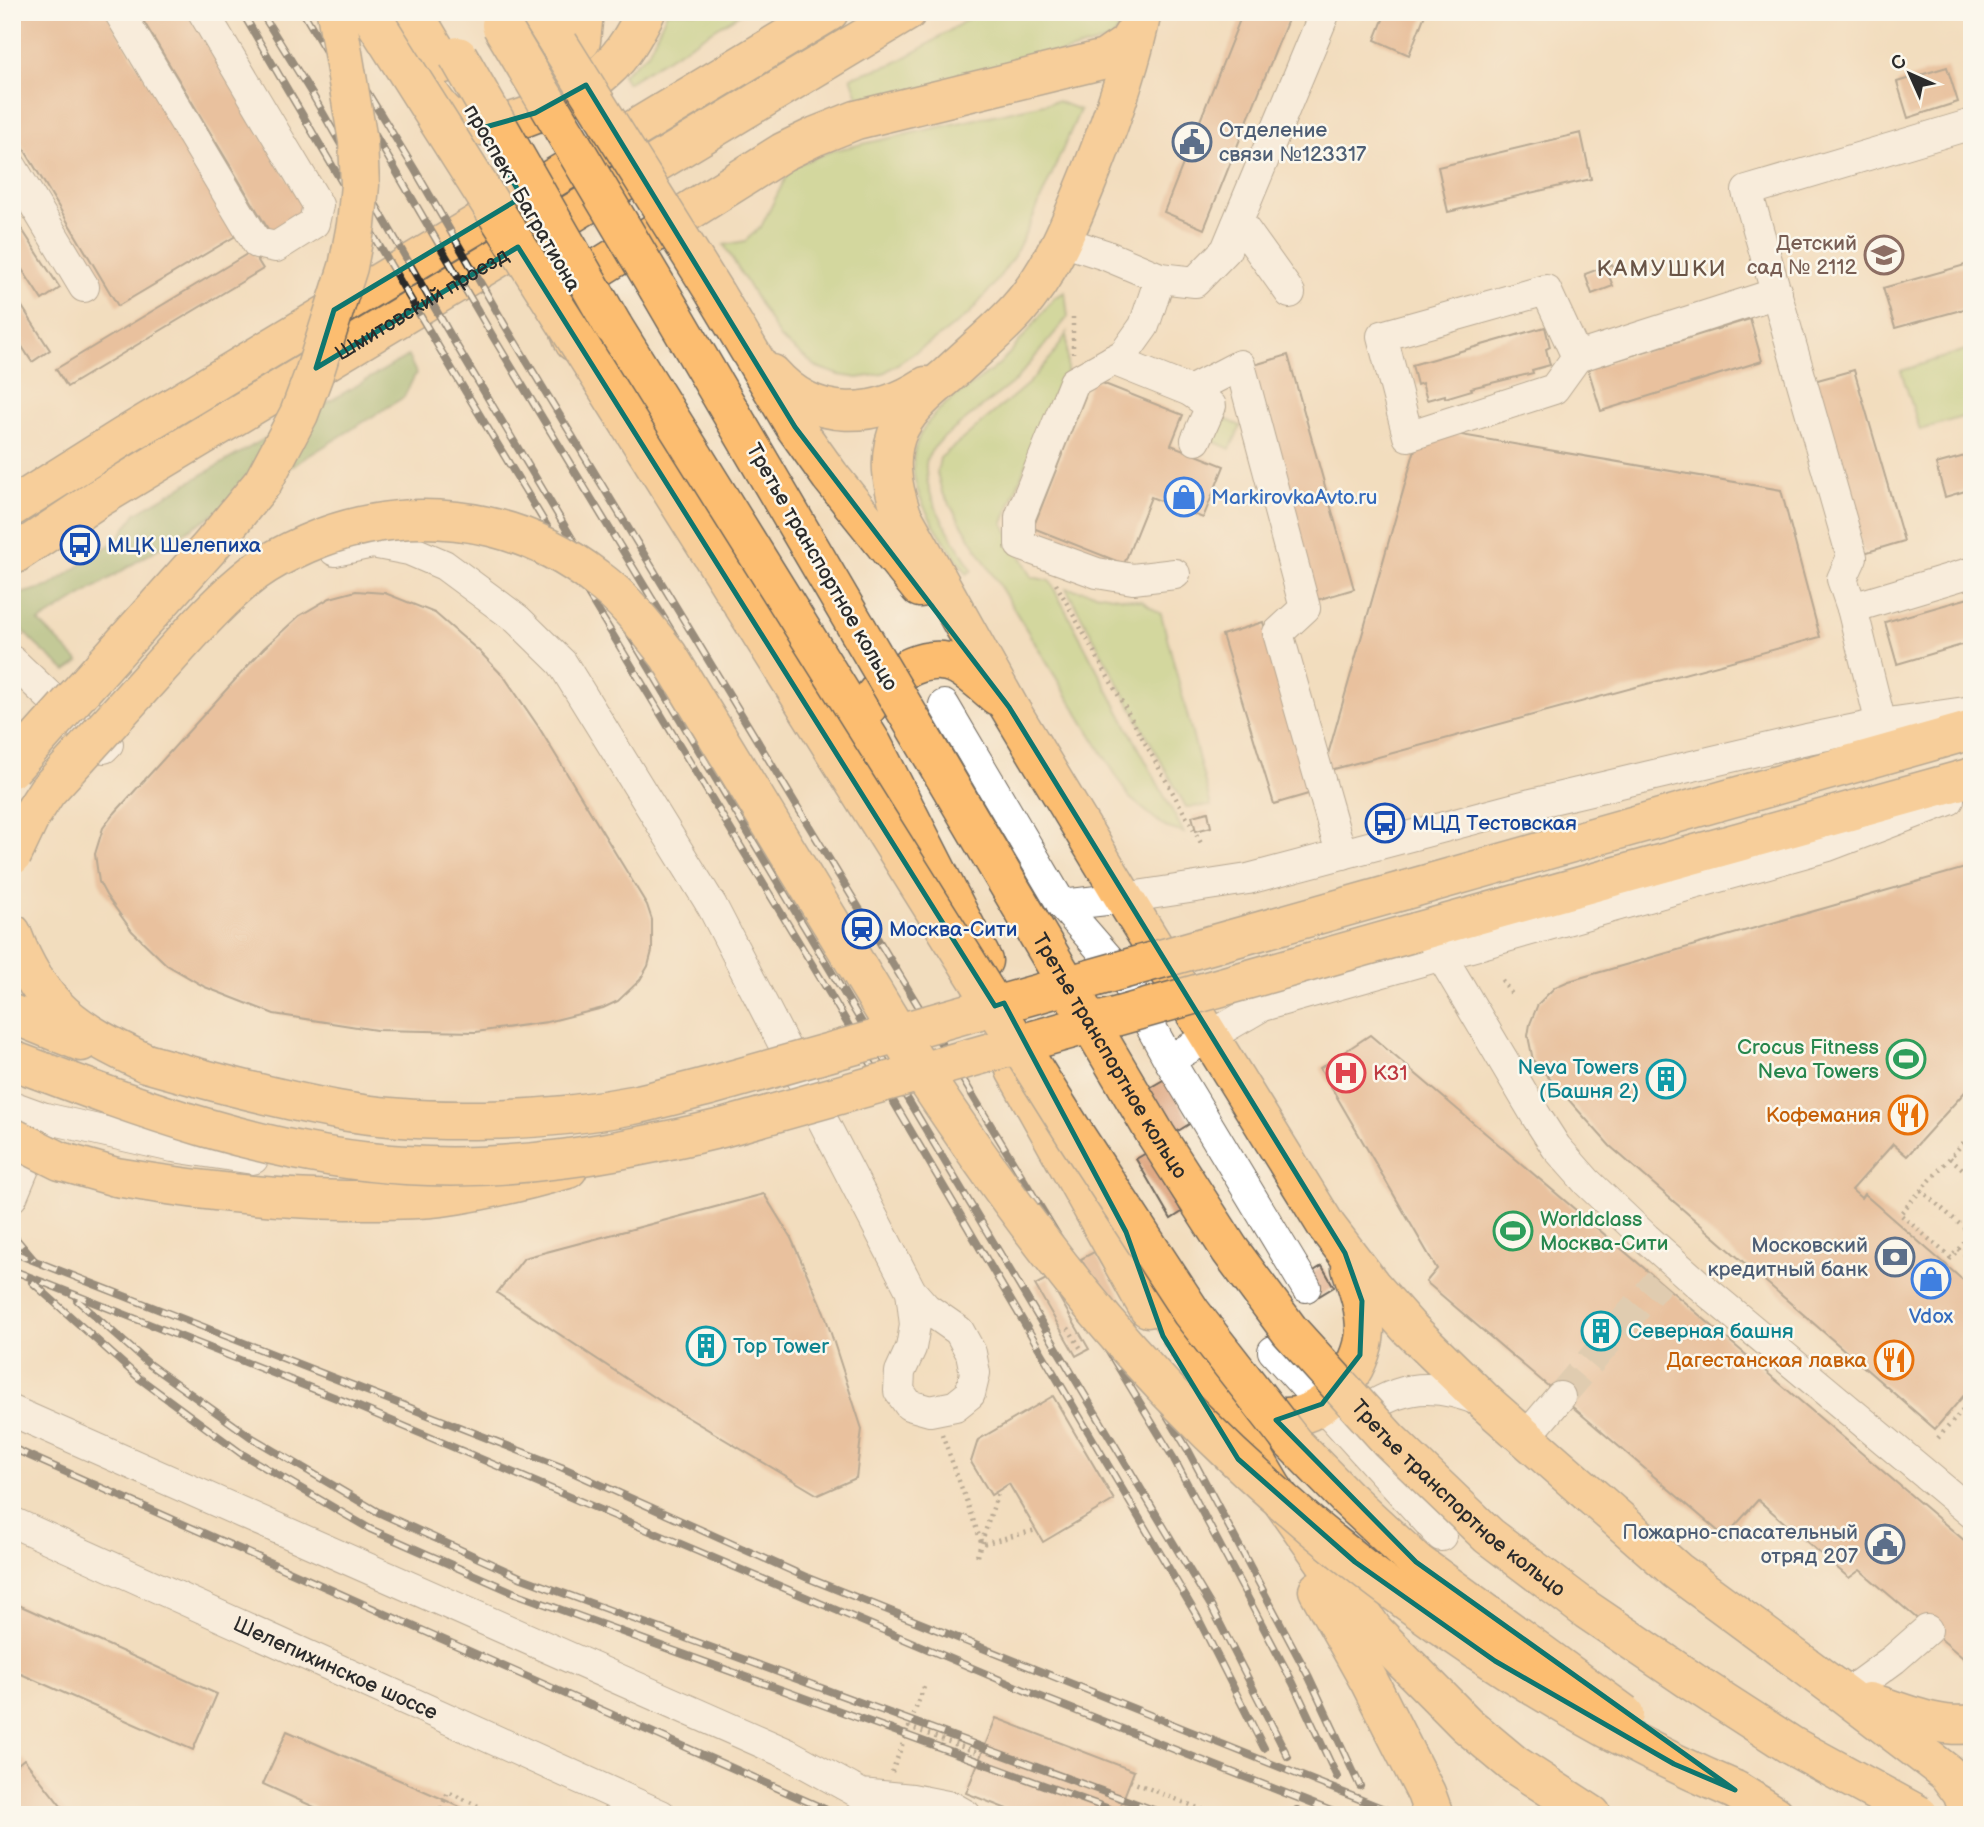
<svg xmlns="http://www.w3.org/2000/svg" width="1984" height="1827" viewBox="0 0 1984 1827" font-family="'Balsamiq Sans',sans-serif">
	<rect width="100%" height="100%" fill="#fbf7ec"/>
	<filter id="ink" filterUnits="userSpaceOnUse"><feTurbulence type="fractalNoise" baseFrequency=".0143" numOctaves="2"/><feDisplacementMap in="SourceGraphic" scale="14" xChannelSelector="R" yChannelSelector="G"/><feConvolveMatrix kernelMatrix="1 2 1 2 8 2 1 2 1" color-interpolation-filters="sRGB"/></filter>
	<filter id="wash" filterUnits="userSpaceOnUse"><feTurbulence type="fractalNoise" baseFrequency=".00686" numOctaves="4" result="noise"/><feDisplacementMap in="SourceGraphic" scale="28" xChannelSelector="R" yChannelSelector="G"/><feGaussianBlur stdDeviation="1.57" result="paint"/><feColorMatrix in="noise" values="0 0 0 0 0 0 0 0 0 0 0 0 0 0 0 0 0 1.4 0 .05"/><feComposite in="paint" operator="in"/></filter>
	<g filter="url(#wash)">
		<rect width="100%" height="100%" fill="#f2ddbe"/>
		<g fill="#add079" stroke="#6c7e52" stroke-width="2">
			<path d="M667,12H743L627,83L622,75L648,53Z"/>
			<path d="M979,12H1127L1113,39L862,108L851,77L893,64L919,50Z"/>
			<path d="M1057,101L1080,110L1030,224L1014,256L993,286L969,314L943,334L882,374L858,378L839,375L817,367L780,338L724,245L745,241L761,227L791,167L831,151Z"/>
			<path d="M1065,292L1068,317L1016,380L943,438C936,445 926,455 926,465C924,500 955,540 972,570L967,574C938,530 887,473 929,421C946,398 975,385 996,367C1018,347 1036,320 1055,297Z"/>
			<path d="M1067,333V376L1057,386L1003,523L1032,577L1050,581L1184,833L1165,827L1130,798L942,492L937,473L940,458L1029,383L1053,355Z"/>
			<path d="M1972,348V414L1920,430L1901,371Z"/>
			<path d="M1218,416L1241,426L1230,449L1208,439Z"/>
			<path d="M1066,588L1142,601L1161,614L1211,806L1186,807Z"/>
		</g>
		<path fill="#8ab269" stroke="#5a6e4a" stroke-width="2" d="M408,356L416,373L404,397L39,622L79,662L66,671C42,649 12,632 12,596L50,586L118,539L136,513Z"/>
		<g id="blocks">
			<g fill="#dda179">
				<path d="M12,12H106L239,234L118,306L12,129Z"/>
				<path d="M138,12H188L307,212L271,234Z"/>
				<path d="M1243,12H1291L1204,229L1164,212Z"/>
				<path d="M1386,12H1426L1409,55L1375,40Z"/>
				<path d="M1947,67L1958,102L1908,118L1897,82Z"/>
				<path d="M1581,133L1591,179L1448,212L1438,167Z"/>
				<path d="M12,214L60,288L42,300L12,254Z"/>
				<path d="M252,251L263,269L67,387L56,369Z"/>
				<path d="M1972,263V307L1895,328L1883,288Z"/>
				<path d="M1612,264L1615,274L1609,276L1613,286L1592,294L1585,274Z"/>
				<path d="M12,291L50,350L32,362L12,331Z"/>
				<path d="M1750,319L1762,361L1601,411L1588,369Z"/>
				<path d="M1545,327L1550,347L1546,349L1550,365L1532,370L1533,373L1471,388L1472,390L1445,398V395L1427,400L1422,383L1417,385L1412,365Z"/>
				<path d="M1288,355L1354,589L1310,602L1244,368Z"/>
				<path d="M1854,370L1904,541L1864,553L1814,381Z"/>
				<path d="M1092,379L1183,415L1171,445L1224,466L1203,518L1151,497L1124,564L1033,528Z"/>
				<path d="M1421,428L1781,490L1820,637L1323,772Z"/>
				<path d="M1972,454V489L1945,497L1936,464Z"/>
				<path d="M356,591L385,593L435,613L480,652L505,678L538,726L647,905L652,920V951L648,966L640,980L618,1001L603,1008L547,1022L476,1032L376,1030L274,1014L205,987L167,965L132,931L106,895L99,882L95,854L103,828L112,816L264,648L299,616L330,598Z"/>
				<path d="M1972,597V642L1897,664L1885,622Z"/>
				<path d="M1263,622L1315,792L1274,804L1222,635Z"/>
				<path d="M1208,812L1211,827L1196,831L1192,816Z"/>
				<path d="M1972,866V1084L1907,1156L1893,1144L1852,1190L1861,1198L1864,1194L1972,1288V1386L1935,1429L1610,1146L1533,1060L1528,1036L1530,1024L1538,1004L1555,987L1569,981Z"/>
				<path d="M1370,1035L1972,1547V1660L1969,1663L1860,1570L1849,1578L1758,1500L1725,1537L1426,1282L1437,1269L1320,1068Z"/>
				<path d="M1165,1079L1191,1123L1150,1148L1123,1103Z"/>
				<path d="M1148,1152L1182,1212L1171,1219L1136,1159Z"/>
				<path d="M764,1194L791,1238L824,1312L862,1429L856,1478L818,1495L665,1404L497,1293L524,1258Z"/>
				<path d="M1094,1252L1135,1322L1122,1329L1081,1259Z"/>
				<path d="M1322,1266L1334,1287L1319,1296L1307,1275Z"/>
				<path d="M1048,1278L1089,1349L1076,1356L1035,1285Z"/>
				<path d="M1053,1396L1114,1500L1043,1542L1009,1484L991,1495L971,1462L978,1440Z"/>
				<path d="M12,1602L217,1694L193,1750L12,1670Z"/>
				<path d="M996,1718L1134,1771L1117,1815H1022L966,1793Z"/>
				<path d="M287,1731L445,1800L477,1815H332L263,1784Z"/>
				<path d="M24,1759L68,1815H12V1769Z"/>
			</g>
		</g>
	</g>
	<g filter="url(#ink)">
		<use href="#blocks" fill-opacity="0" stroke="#71695e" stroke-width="2"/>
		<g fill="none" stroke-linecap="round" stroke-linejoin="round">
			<path stroke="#cab9a1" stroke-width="30" stroke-dasharray="30 15" stroke-linecap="butt" d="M1560,1397L1659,1281"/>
			<defs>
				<g id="minor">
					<path d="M119,12L257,243L276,247L314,223L318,205L203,12"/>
					<path d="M1972,124L1747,191L1852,557L1842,579L1852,608L1972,572"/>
					<path d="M12,167L84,287"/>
					<path d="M1237,224L1245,230L1290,293"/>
					<path d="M1062,241L1105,255L1160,278L1195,282L1226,250L1325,12"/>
					<path d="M1160,278L1144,326L1124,354L1074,382L1020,517V545L1097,573L1133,579L1175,574"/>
					<path d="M1577,357L1546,290L1382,336L1408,436L1554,389L1577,357L1777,293"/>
					<path d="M1113,360L1190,391L1240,365L1305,608L1278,633L1336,836L1343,854"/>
					<path d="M1190,391L1211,406L1196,440"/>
					<path d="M335,551L372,543L409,550L444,565L517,619L562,663L712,906L911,1291L926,1308L959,1331L971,1353L975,1373L970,1394L955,1406L930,1411L909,1405L899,1391L900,1372L911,1348L915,1325L911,1291"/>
					<path d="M1852,608L1881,724"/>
					<path d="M12,661L104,748L108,744"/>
					<path d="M944,705L1062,905L1122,974L1169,1060"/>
					<path d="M1062,905L1124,898L1248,879L1531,804L1807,739L1881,724L1972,711"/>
					<path d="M1442,957L1538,1119L1556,1147L1587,1182L1646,1238L1699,1285L1972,1513"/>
					<path d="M12,1106L45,1118L12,1197"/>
					<path d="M45,1118L173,1147L253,1159"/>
					<path d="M1306,1287L1169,1060L1262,1006L1828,846L1949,800"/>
					<path d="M1273,1351L1441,1536"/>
					<path d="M12,1411L788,1754L861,1794L912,1799L952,1807L966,1815"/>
					<path d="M1348,1423C1392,1387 1429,1379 1482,1402"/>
					<path d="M1525,1438L1560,1397"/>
					<path id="s1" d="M12,1522L661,1815"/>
					<path d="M1845,1695L1894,1659L1927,1630"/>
				</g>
				<g id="major">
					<path d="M413,12L444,64"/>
					<path d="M539,12L559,44"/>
					<path d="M1142,12C1131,66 1112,119 1092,170C1072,219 1053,270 1017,310C995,334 970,354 947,376C929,391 911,406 900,427C886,455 892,486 902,515L1009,707L1124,898L1327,1227L1371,1285L1409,1328L1486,1403L1677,1571L1845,1695L1947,1773L1962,1793L1970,1815"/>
					<path d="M581,41L584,12"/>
					<path d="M427,89C434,101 442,114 455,120C496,142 575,98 606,70C624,54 635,33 646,12"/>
					<path d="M659,290L857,628"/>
					<path d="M716,295L795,427L830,476L920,588"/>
					<path d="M613,326L873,745L983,961"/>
					<path d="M574,342C565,321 559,302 575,283L783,152L816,136L856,120L1105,59L1127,44L1138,27"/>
					<path d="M772,374C815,423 875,419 926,386"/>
					<path d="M12,507L123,437L829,12"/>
					<path id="s2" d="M12,556L99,498L907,12"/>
					<path d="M868,706C883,678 923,650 957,665C972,673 984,685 997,696"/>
					<path d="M1402,891L1972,730"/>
					<path d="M1416,932L1972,777"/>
					<path d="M12,933C39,1007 77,1031 146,1063"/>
					<path d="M12,1014L81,1042"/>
					<path d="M1015,1070L1148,1308"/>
					<path d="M116,1177C193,1190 268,1199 346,1200C378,1200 410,1201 442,1197C485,1191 526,1181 568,1169"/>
					<path d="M1147,1272L1179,1331L1272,1487L1374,1631L1466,1724L1515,1765L1592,1815"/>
					<path d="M1246,1404C1259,1411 1273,1418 1287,1417C1328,1415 1363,1369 1365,1331C1365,1308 1358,1289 1351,1268"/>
					<path d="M1318,1590L1369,1681L1426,1793L1434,1815"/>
					<path d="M1869,1702C1900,1711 1938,1729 1972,1724"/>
					<path d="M1735,1790L1775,1815"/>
				</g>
			</defs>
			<use href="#minor" stroke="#71695e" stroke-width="32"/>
			<use href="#major" stroke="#71695e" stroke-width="41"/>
			<g stroke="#71695e" stroke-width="4.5" stroke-dasharray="2 5" stroke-linecap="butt">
				<path d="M1073,317V353"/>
				<path d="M1056,584L1201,843"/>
				<path d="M12,627L21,637"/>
				<path d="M1502,980L1514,997"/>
				<path d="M1950,1158L1972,1177"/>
				<path d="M1921,1190L1971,1234"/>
				<path d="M1958,1249L1972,1260"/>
				<path d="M1951,1258L1900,1214L1972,1133"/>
				<path d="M1945,1265L1971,1234"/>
				<path d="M1068,1328L1083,1352"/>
				<path d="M942,1434L982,1544L1036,1530"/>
				<path d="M1938,1438L1972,1400"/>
				<path d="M977,1556L999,1490"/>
				<path d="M924,1687L909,1727L981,1754"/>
				<path d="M892,1772L909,1727"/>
				<path d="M1130,1781L1216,1815"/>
				<path d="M438,1815L448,1792L498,1815"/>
			</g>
			<use href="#minor" stroke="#fff" stroke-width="30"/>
			<use href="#major" stroke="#fcbd6f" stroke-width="38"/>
			<defs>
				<g id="rail">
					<path d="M242,12L441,351L830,994L1197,1616L1264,1748"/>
					<path d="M261,12L312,94L455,343L1211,1606L1288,1757"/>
					<path d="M303,12L492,335L1174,1459L1293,1683L1337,1777"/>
					<path d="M318,12L415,170L506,327L1188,1450L1309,1677L1360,1786"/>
					<path d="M12,1234L34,1260"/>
					<path d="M12,1252L561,1467L808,1578L1399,1815"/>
					<path d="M12,1270L354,1405L1031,1693L1341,1815"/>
					<path d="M32,1282L139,1378L242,1454L370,1529L515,1593L1126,1815"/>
					<path d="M77,1300L150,1365L251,1437L378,1512L522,1578L1167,1815"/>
					<path d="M12,1448L838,1815"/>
					<path d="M1297,1810L1298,1815"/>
				</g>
			</defs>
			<use href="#rail" stroke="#2b2b2b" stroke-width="8"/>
			<use href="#rail" stroke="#fbf7ec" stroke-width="5" stroke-dasharray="16" stroke-linecap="butt"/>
			<defs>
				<g id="major-bridge">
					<path d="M369,12L600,377L1076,1136L1191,1312L1293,1443L1347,1498L1416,1562L1624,1714"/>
					<path d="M501,25L659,290"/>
					<path d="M559,44L716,295"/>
					<path d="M458,56L613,326"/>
					<path id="s3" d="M857,628L1156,1135L1230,1250L1290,1331L1389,1440L1489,1536L1587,1610L1693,1682L1792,1746L1919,1815"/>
					<path d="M12,768L209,548L263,482L299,414L314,374L348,267L356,225L360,185L358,141L336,12"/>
					<path d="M12,856L31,816L47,791C85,750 123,708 161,666C191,633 220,599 255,572C270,561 288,552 306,544C402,502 513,513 596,578C625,599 646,627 668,655L924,1076C987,1171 1053,1263 1129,1349C1293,1532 1508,1694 1735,1790"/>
					<path d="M12,1060C139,1108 270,1157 406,1165C513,1172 618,1153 722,1128L1416,932"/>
					<path d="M146,1063C209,1081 272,1098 337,1110C424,1126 546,1122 633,1105C659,1100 685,1092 710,1086L1402,891"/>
					<path d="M12,1137L60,1161L116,1177"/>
				</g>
			</defs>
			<use href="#major-bridge" stroke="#71695e" stroke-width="41" stroke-linecap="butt"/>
			<use href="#major-bridge" stroke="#fcbd6f" stroke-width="38"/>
		</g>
	</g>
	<path d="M0 0H1984V1827H0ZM586,85L795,427L1009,707L1345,1253L1362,1301L1360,1355L1322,1404L1276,1420L1416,1562L1735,1790L1674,1764L1495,1661L1355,1562L1238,1459L1163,1336L1126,1232L1004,1003L995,1006L518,247L316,368L334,310L522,197L482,128L535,113Z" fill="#f2ddbe" fill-opacity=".55" fill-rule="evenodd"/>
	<path fill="none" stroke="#0f766e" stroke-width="5" stroke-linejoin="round" d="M586,85L795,427L1009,707L1345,1253L1362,1301L1360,1355L1322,1404L1276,1420L1416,1562L1735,1790L1674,1764L1495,1661L1355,1562L1238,1459L1163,1336L1126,1232L1004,1003L995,1006L518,247L316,368L334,310L522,197L482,128L535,113Z"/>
	<defs>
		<symbol id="civic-ring" viewBox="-11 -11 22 22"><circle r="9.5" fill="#fbf7ec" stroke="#5c6f8a" stroke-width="1.5"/><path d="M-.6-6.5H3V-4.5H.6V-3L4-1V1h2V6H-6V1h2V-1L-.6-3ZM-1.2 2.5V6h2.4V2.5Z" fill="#5c6f8a"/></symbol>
		<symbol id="school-ring" viewBox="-11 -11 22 22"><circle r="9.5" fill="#fbf7ec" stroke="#8d6e63" stroke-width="1.5"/><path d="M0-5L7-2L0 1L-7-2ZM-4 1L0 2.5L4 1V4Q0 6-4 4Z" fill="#8d6e63"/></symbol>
		<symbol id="shop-ring" viewBox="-11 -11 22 22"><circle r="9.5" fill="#fbf7ec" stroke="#3f7fe0" stroke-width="1.5"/><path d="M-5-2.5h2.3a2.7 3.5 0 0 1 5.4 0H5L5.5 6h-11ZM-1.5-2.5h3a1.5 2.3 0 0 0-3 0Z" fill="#3f7fe0"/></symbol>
		<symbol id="bus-ring" viewBox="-11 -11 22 22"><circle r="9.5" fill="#fbf7ec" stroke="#1a4fb4" stroke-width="1.5"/><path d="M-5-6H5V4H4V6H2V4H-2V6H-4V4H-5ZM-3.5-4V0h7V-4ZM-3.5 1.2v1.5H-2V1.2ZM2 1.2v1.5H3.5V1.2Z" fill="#1a4fb4"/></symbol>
		<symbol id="station-ring" viewBox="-11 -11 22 22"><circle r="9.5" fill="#fbf7ec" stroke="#1a4fb4" stroke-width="1.5"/><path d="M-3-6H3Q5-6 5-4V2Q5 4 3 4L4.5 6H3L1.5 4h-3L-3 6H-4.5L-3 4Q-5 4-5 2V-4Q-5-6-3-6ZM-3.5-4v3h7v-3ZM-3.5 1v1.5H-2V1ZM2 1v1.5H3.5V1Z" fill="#1a4fb4"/></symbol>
		<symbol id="stadium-ring" viewBox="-11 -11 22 22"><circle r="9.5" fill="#fbf7ec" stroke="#2e9e5b" stroke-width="1.5"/><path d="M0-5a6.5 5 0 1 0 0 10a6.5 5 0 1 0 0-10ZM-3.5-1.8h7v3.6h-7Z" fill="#2e9e5b"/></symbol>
		<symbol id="hospital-ring" viewBox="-11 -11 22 22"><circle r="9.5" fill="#fbf7ec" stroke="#e0444e" stroke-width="1.5"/><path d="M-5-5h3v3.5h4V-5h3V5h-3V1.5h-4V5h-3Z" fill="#e0444e"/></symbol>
		<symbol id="building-ring" viewBox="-11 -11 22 22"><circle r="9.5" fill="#fbf7ec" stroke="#0f9aa8" stroke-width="1.5"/><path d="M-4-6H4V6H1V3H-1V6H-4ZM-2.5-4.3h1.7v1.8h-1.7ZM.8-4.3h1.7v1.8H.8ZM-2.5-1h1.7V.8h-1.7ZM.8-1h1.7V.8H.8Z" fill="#0f9aa8"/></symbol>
		<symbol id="restaurant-ring" viewBox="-11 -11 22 22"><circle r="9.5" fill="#fbf7ec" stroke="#e8710a" stroke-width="1.5"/><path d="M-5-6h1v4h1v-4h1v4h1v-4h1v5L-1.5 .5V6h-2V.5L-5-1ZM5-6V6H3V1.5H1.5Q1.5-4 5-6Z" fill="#e8710a"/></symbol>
		<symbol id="bank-ring" viewBox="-11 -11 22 22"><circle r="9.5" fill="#fbf7ec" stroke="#5c6f8a" stroke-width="1.5"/><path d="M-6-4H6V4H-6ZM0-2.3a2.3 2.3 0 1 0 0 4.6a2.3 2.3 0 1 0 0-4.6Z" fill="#5c6f8a"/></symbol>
	</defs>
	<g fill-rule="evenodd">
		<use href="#civic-ring" x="1170" y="120" width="44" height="44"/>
		<use href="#school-ring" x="1862" y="233" width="44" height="44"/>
		<use href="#shop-ring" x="1162" y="475" width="44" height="44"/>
		<use href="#bus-ring" x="58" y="523" width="44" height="44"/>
		<use href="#bus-ring" x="1363" y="801" width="44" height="44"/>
		<use href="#station-ring" x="840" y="907" width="44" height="44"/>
		<use href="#stadium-ring" x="1884" y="1037" width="44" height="44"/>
		<use href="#hospital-ring" x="1324" y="1051" width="44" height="44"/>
		<use href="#building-ring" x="1644" y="1057" width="44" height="44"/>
		<use href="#restaurant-ring" x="1886" y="1093" width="44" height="44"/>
		<use href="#stadium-ring" x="1491" y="1209" width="44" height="44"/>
		<use href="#bank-ring" x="1873" y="1235" width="44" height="44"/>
		<use href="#shop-ring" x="1909" y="1257" width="44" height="44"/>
		<use href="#building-ring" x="1579" y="1309" width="44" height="44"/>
		<use href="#building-ring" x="684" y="1324" width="44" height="44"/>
		<use href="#restaurant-ring" x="1872" y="1338" width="44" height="44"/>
		<use href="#civic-ring" x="1863" y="1522" width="44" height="44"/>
	</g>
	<g text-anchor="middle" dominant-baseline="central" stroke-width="5" stroke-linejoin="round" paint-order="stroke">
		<g font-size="21" fill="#4e5e75" stroke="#fbf7ec" text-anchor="end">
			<text x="1219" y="130" text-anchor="start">Отделение<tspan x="1219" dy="24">связи №123317</tspan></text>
			<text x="1868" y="1245">Московский<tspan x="1868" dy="24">кредитный банк</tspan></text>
			<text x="1858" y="1532">Пожарно-спасательный<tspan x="1858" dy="24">отряд 207</tspan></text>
		</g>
		<g font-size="21" fill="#2b2b2b" stroke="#fbf7ec">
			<text transform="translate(522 198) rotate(60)">проспект Багратиона</text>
			<text stroke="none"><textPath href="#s2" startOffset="481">Шмитовский проезд</textPath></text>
			<text transform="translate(822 567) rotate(60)">Третье транспортное кольцо</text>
			<text stroke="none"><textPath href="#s3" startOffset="497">Третье транспортное кольцо</textPath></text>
			<text stroke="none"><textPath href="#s3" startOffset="1064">Третье транспортное кольцо</textPath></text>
			<text stroke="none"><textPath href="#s1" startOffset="355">Шелепихинское шоссе</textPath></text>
		</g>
		<g font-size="21" fill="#785e54" stroke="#fbf7ec" text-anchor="end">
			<text x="1857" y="243">Детский<tspan x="1857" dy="24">сад № 2112</tspan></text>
		</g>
		<g font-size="21" fill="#366cbe" stroke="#fbf7ec" text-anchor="start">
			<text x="1211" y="497">MarkirovkaAvto.ru</text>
			<text x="1931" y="1316" text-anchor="middle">Vdox</text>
		</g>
		<g font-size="21" fill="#164399" stroke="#fbf7ec" text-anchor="start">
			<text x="107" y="545">МЦК Шелепиха</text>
			<text x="1412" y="823">МЦД Тестовская</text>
			<text x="889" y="929">Москва-Сити</text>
		</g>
		<g font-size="21" fill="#27864d" stroke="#fbf7ec" text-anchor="end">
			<text x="1879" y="1047">Crocus Fitness<tspan x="1879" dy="24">Neva Towers</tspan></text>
			<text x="1540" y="1219" text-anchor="start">Worldclass<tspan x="1540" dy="24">Москва-Сити</tspan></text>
		</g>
		<g font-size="21" fill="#0d838f" stroke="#fbf7ec" text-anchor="start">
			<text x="1639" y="1067" text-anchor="end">Neva Towers<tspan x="1639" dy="24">(Башня 2)</tspan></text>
			<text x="1628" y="1331">Северная башня</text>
			<text x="733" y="1346">Top Tower</text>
		</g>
		<g font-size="21" fill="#be3a42" stroke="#fbf7ec" text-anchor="start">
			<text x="1373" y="1073">К31</text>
		</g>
		<g font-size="21" fill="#c56008" stroke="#fbf7ec" text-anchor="end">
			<text x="1881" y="1115">Кофемания</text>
			<text x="1867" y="1360">Дагестанская лавка</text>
		</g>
		<g font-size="23" letter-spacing="2" fill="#695446" stroke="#fbf7ec">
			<text x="1662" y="269">КАМУШКИ</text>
		</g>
	</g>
	<rect width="1984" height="1827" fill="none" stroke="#fbf7ec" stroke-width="42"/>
	<g transform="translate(1910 74) rotate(315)" stroke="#fbf7ec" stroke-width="5" paint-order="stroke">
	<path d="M0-5L12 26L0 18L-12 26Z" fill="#2b2b2b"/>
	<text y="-10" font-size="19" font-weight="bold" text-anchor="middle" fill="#2b2b2b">С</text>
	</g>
</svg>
